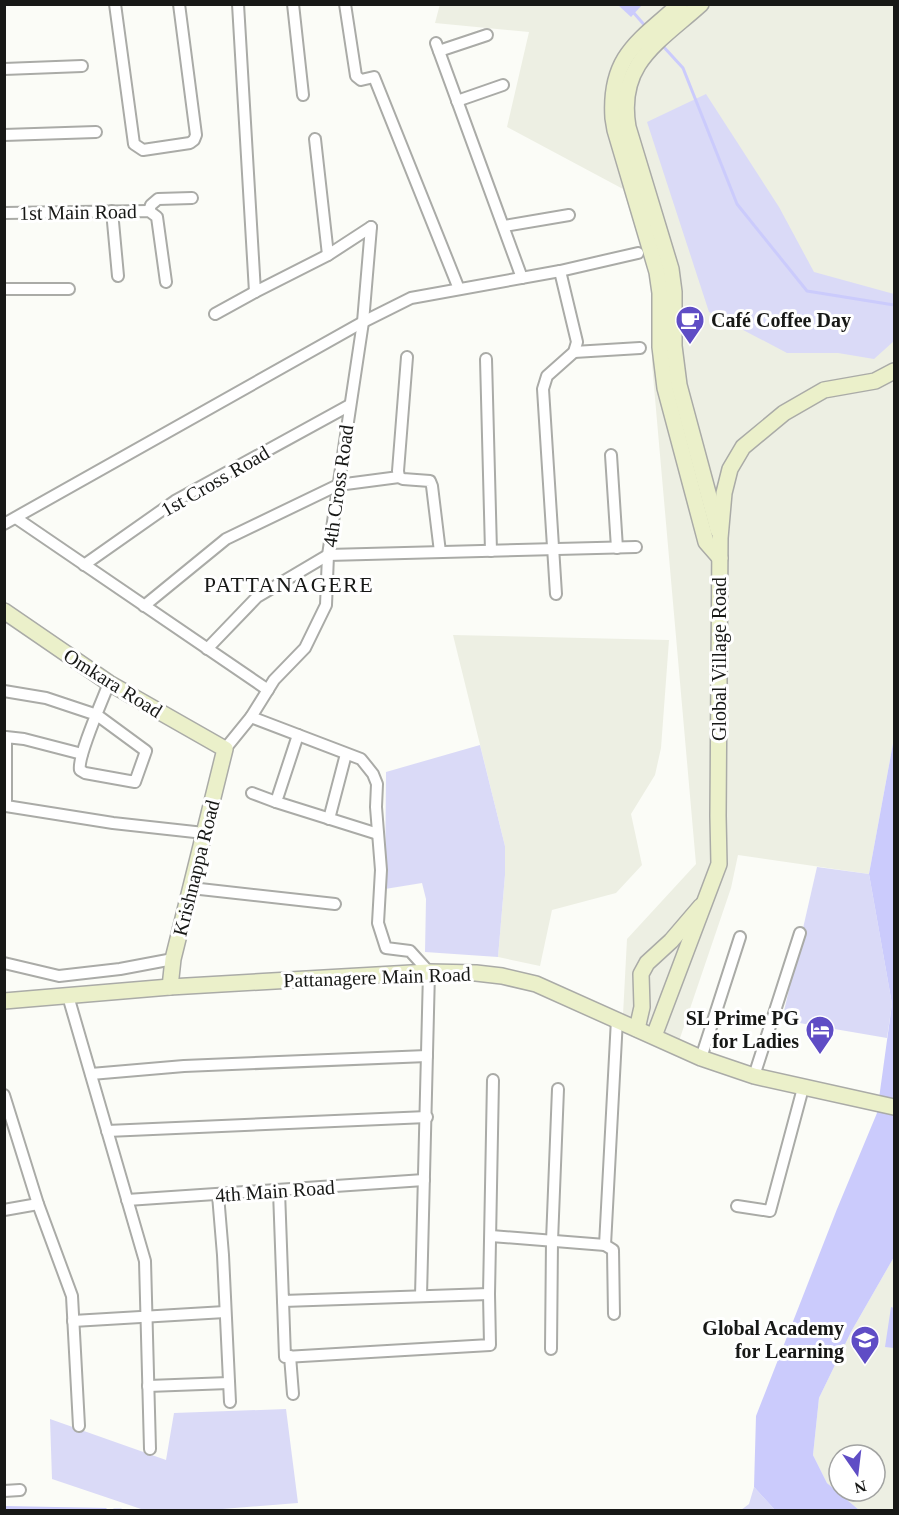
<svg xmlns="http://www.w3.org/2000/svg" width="899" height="1515" font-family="Georgia,serif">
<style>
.built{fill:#edefe3;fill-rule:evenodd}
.green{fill:#dadaf7}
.water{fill:#cbcbfc}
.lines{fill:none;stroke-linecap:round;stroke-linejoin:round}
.stream{stroke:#cbcbfc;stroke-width:3}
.street-casing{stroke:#aaaba7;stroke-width:14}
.secondary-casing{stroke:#aaaba7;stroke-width:18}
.street{stroke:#fff;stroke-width:10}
.secondary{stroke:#ebf0ca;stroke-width:15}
.labels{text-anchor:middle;stroke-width:6;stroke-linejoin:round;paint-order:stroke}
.street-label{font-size:20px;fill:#171816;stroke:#fff}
.poi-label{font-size:20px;font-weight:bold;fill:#171816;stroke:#fff;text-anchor:end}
.quarter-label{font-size:22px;letter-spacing:1.5px;fill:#171816;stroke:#fff}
</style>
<rect width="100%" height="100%" fill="#fbfcf7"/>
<g class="built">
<polygon points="440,4 894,5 894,738 869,874 738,855 731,888 679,1041 623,1015 627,939 696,864 652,364 652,283 623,189 507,127 529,32 435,23"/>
<polygon points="453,635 669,640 661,748 655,775 631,814 642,865 616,893 552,910 540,966 498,957 505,875 505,846"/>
<path d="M894,1257V1510H859L827,1483L813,1455L819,1398L851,1332ZM839,1455H875V1491H839Z"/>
</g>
<g class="green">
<polygon points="706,94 779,207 814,272 894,294 894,341 874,359 838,353 787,353 709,312 647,122"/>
<polygon points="480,745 505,846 505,875 498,957 425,952 426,899 422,883 385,889 386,772"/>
<polygon points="817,867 869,874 892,1004 887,1038 782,1020"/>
<polygon points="286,1409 298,1503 210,1510 144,1510 52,1479 50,1419 166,1460 174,1413"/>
<polygon points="754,1487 775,1510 741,1510 749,1504"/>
</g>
<g class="water">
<polygon points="618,5 642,5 631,17"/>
<polygon points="894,738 894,1257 851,1332 819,1398 813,1455 827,1483 859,1510 775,1510 754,1487 756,1416 837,1209 877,1113 892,1004 869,874"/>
<polygon points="891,1307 894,1308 894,1348 885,1347"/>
<polygon points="5,1506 107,1508 105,1510 5,1510"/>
</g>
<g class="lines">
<g class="stream">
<polyline points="633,12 647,28"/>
<polyline points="661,44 683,68 737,204 807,291 894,305"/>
<polyline points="114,1510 121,1510"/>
</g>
<g class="street-casing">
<g id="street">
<polyline points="115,4 134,144 143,150 190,143 194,140 196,135 179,4"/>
<polyline points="238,4 255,292 328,255 371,227"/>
<polyline points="293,4 303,95"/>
<polyline points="345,4 356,76 361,80 374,77 459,289"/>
<polyline points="436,43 522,278"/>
<polyline points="439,51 487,35"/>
<polyline points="4,69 82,66"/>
<polyline points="457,101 503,85"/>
<polyline points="4,135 96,132"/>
<polyline points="315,139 328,255"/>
<polyline points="112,211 118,276"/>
<polyline points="149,211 151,205 158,199 192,198"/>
<polyline points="4,213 149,211 157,217 166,282"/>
<polyline points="504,226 569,215"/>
<polyline points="4,289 69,289"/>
<polyline points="215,314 255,292"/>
<polyline points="574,352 640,348"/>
<polyline points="407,357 398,471 399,477 403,479 430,481 432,486 440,552"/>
<polyline points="486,359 491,551"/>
<polyline points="611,455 617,548"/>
<polyline points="16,518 268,690"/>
<polyline points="4,524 363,322 411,298 560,271 638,253"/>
<polyline points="84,565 175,501 350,405"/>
<polyline points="556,594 543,389 547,376 574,352 577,342 560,271"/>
<polyline points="144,606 226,539 338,485 399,477"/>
<polyline points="207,649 257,597 328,555 636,547"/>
<path d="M4,691L46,698L97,715L146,751L135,782L85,773L80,770C77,757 103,699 109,683"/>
<polyline points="251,717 361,759 373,774 377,784 376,807 381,870 378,923 386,948 410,951 429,972 421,1296"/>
<polyline points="298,735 276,802 378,834"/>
<polyline points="225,749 251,717 274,680 305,648 326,605 328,555 363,322 371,227"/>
<polyline points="82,754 24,739 6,737 6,806 113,823 204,833"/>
<polyline points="252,793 276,802"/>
<polyline points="329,819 346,754"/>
<polyline points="191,888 335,904"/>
<polyline points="4,963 59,976 120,969 173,959"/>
<polyline points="68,996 145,1261 150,1449"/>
<polyline points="701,1058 740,937"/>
<polyline points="91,1074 184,1066 427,1056"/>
<polyline points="754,1076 800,933"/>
<polyline points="4,1095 38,1204 72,1296 79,1426"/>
<polyline points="107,1131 427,1117"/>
<polyline points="279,1191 283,1301 489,1294"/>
<polyline points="218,1195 223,1255 230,1402"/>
<polyline points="127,1200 424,1180"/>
<polyline points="737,1206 770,1211 803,1088"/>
<polyline points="4,1210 38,1204"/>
<polyline points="491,1236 605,1245"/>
<polyline points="283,1301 285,1357 490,1345 489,1294 493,1080"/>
<polyline points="614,1314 613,1250 605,1245 617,1019"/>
<polyline points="73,1321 225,1312"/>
<polyline points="551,1349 552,1241 558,1089"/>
<polyline points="290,1356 293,1394"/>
<polyline points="148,1386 229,1383"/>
<polyline points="4,1491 20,1490"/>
</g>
</g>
<g class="secondary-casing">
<g id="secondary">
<path d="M680,4C639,41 609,56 613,118L615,130L657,272L660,293V347L665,388L706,542L720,558"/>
<path d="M701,4C659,42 617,63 628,127L671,269L674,292V346L679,385L718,530"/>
<polyline points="4,611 109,683 225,749 173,959 170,987"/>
<polyline points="4,1001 170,987 429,972 476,973 502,976 536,984 701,1058 754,1076 894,1107"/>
<polyline points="637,1029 642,1007 641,974 647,963 671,941 701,906"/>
<polyline points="654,1036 719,864 718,816 720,538 724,493 730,469 743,447 784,413 824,390 875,381 894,371"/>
</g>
</g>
<use href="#street" class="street"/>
<use href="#secondary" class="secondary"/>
</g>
<defs>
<g id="cafe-pin" transform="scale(1.5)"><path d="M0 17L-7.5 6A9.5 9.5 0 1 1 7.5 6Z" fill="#5f4dc5" stroke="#fff"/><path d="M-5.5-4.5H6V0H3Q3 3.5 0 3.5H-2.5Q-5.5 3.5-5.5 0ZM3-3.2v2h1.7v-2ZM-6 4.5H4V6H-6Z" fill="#fff"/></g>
<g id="hotel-pin" transform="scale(1.5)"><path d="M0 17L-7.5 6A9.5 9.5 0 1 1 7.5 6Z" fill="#5f4dc5" stroke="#fff"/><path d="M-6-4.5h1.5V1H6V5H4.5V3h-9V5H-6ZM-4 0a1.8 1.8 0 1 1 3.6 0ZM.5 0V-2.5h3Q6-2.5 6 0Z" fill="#fff"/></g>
<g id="school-pin" transform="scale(1.5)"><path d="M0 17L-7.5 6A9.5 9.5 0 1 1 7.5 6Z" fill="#5f4dc5" stroke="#fff"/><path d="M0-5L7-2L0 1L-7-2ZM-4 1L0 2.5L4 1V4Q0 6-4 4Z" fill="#fff"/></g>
</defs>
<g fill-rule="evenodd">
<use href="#cafe-pin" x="690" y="320"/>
<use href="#hotel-pin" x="820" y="1030"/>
<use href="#school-pin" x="865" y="1340"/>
</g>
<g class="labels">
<g class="street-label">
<text transform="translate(78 212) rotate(-1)" y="7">1st Main Road</text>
<text transform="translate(215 481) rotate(-30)" y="7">1st Cross Road</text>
<text transform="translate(338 486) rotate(-82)" y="7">4th Cross Road</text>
<text transform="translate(719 659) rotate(-90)" y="7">Global Village Road</text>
<text transform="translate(113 683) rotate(32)" y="7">Omkara Road</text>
<text transform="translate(196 868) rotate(-76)" y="7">Krishnappa Road</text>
<text transform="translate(377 977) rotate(-2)" y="7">Pattanagere Main Road</text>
<text transform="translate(275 1191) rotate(-4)" y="7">4th Main Road</text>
</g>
<g class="poi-label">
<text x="711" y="327" text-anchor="start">Café Coffee Day</text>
<text x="799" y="1025">SL Prime PG<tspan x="799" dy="23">for Ladies</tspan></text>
<text x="844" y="1335">Global Academy<tspan x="844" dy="23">for Learning</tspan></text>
</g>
<g class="quarter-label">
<text x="289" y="592">PATTANAGERE</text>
</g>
</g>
<rect width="899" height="1515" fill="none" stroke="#171816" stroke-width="12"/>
<g transform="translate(857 1473) rotate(166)"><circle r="28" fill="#ffffff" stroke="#a2a3a2" stroke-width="1.5"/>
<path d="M0-4.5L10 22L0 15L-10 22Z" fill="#5f4dc5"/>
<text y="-9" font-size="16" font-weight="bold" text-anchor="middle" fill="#171816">N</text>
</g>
</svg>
